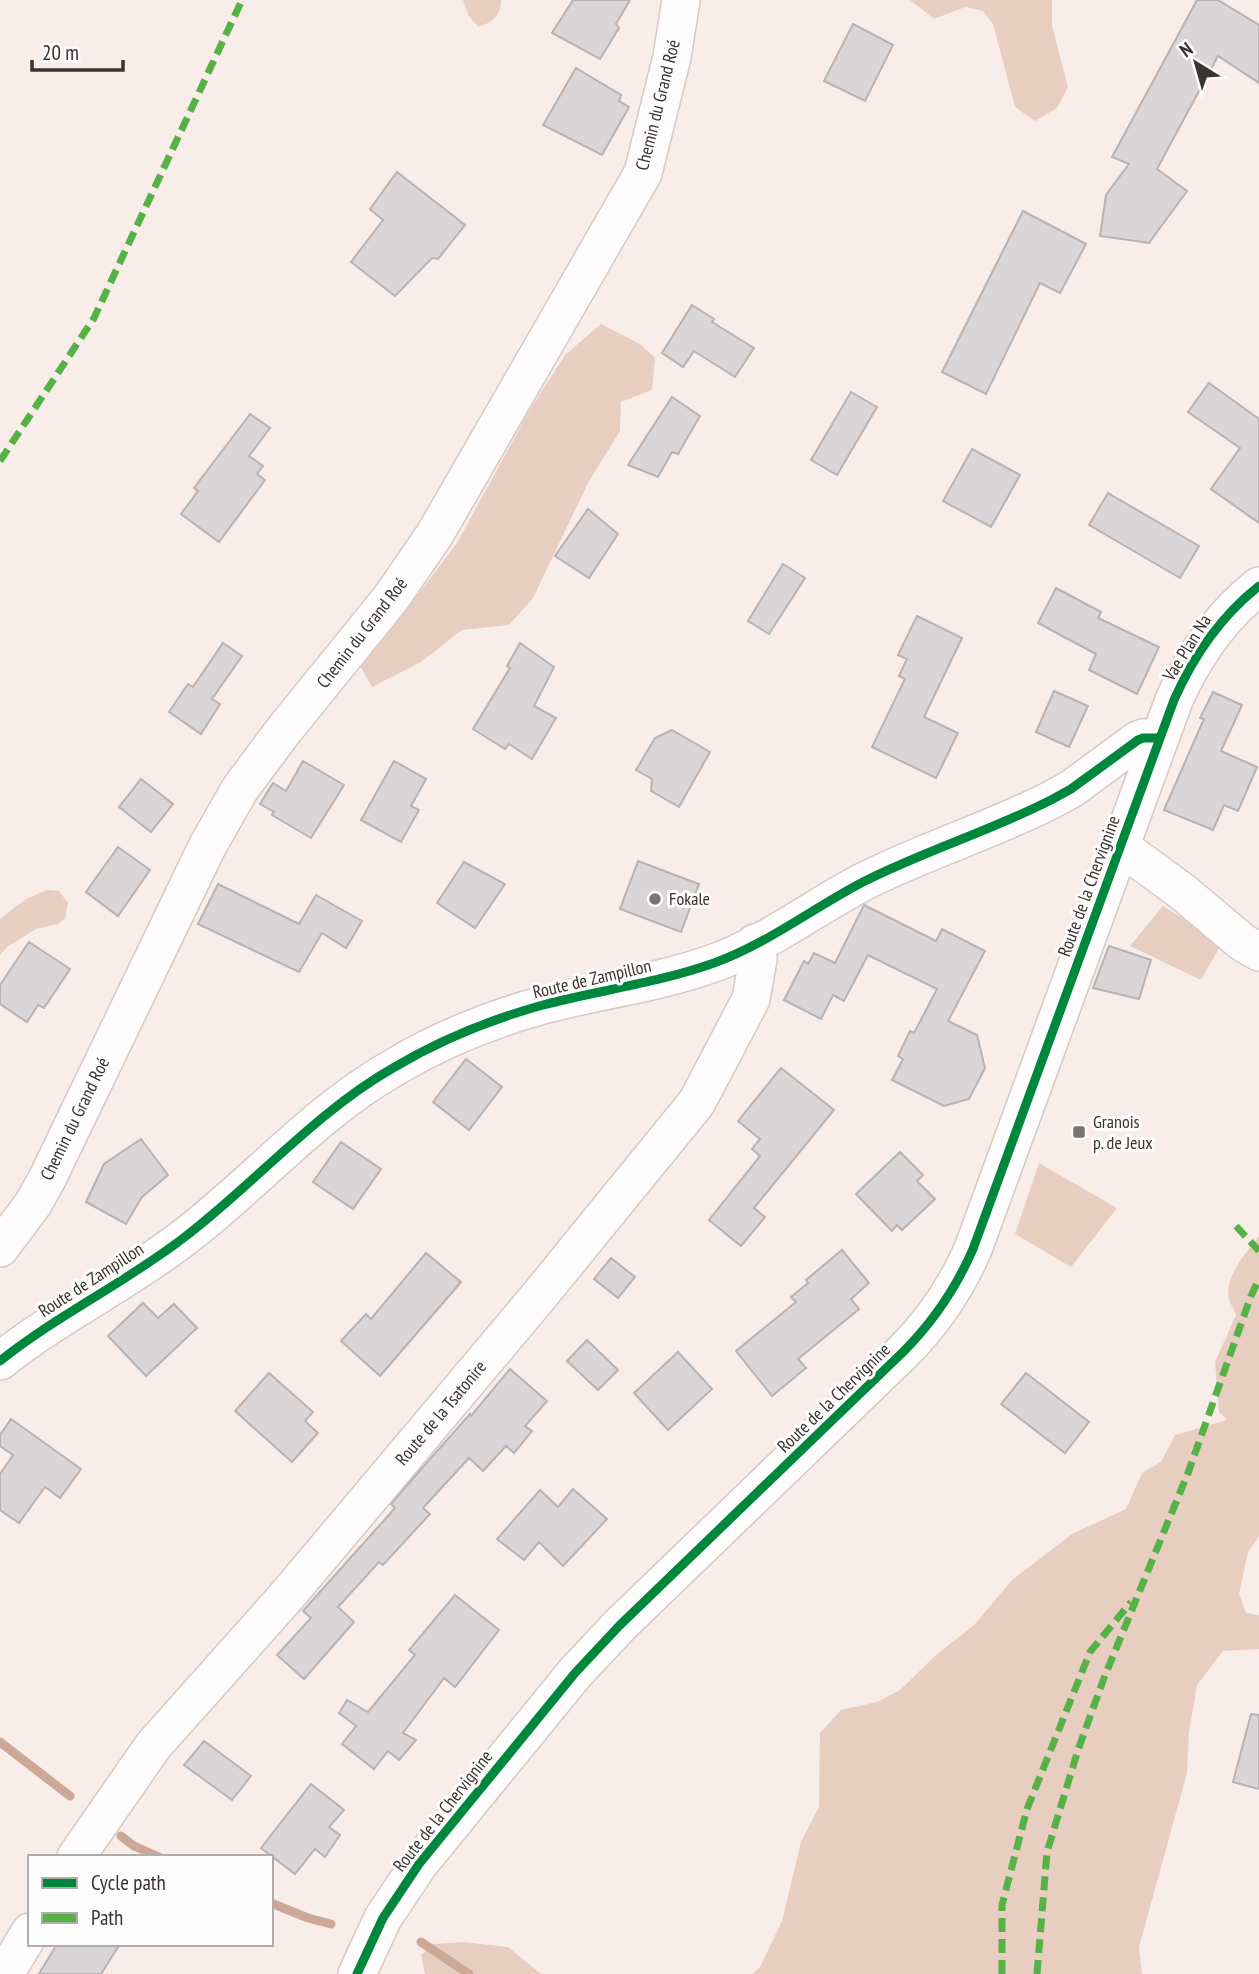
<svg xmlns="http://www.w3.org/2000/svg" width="1259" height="1974" font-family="'PT Sans Narrow',sans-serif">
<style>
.green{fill:#e8cec1}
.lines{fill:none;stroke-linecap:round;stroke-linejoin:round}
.stream{stroke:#cda896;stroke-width:9}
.building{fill:#dad6d7;stroke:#b7b2b3;stroke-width:2}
.minor-casing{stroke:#d3cac6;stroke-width:40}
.minor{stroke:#fefcfc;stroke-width:37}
.quiet{stroke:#56b246;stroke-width:7;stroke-dasharray:14 7;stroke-linecap:butt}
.cycleway-casing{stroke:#fdfdfd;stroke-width:13}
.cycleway{stroke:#00873e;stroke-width:9}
.poi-dot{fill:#7c7470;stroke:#fdfdfd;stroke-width:2.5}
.labels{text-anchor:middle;stroke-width:6;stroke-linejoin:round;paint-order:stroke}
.street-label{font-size:18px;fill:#3a332f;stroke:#fdfdfd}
.poi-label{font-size:18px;fill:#3a332f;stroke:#fdfdfd;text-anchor:start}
</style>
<rect width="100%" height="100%" fill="#f8ede8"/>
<g class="green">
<path d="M463,0H501C501,15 492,23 478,27L469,16Z"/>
<polygon points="910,0 1052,0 1052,26 1068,87 1057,108 1035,121 1015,107 993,24 983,11 965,7 934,19"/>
<polygon points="601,324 640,344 655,358 652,390 621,402 620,431 588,483 533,598 509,625 462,630 421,662 372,687 354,655 376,631 416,597 457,543 528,413 565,355"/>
<polygon points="47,890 59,891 68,903 65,918 58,924 36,929 7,947 0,955 0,919 26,899"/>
<polygon points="1163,906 1222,943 1201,980 1130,946"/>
<polygon points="1039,1163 1117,1208 1071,1267 1015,1234"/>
<path d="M1259,1236V1536L1248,1552L1239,1594L1246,1613L1259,1615V1649L1223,1651L1197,1685L1189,1732L1187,1773L1139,1947L1142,1974H753L760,1967L782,1921L801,1842L819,1807L820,1733L841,1710L877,1702L900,1690L936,1655L974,1625L1012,1580L1072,1534L1126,1509L1142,1473L1161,1462L1175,1435L1227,1420L1219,1412L1215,1362L1236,1315C1234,1308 1228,1301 1228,1294C1228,1272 1247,1252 1259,1236Z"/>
<polygon points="463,1942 508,1947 541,1974 425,1974 421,1955 434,1944"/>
</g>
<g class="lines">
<g class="stream">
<polyline points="0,1742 70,1796"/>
<polyline points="121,1836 134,1846 159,1857"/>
<polyline points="271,1903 308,1918 331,1924"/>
<polyline points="421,1942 469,1974"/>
</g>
</g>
<g class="building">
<polygon points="573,0 630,0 616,24 619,28 600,59 552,33"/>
<polygon points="1197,0 1218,0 1259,25 1259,83 1218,56 1157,169 1187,191 1149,243 1100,236 1106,195 1129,164 1112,157"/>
<polygon points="853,24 893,45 865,101 824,81"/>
<polygon points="576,68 621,95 619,101 629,107 602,155 543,125"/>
<polygon points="397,172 465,225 438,259 432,258 395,296 351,262 383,220 370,209"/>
<polygon points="1023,211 1086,244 1060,293 1040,283 986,394 942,372"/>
<polygon points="692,305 714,319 712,322 754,348 735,377 694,351 683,367 662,353"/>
<polygon points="1209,383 1259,419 1259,523 1211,489 1240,448 1188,412"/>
<polygon points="851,392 877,407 837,475 811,460"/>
<polygon points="672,397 700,416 678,454 672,452 658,477 628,465"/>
<polygon points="250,414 270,428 249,456 263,466 257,474 265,480 219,542 181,514 198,491 194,488"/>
<polygon points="972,449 1020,475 991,527 943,501"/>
<polygon points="1108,493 1199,546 1180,578 1089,525"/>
<polygon points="588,509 618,534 589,578 555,556"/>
<polygon points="783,564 805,578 769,634 748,621"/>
<polygon points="1056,588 1101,612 1098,618 1159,647 1137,694 1089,670 1096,654 1038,623"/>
<polygon points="917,616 962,638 924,717 958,733 936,778 872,747 905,679 899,676 907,659 898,655"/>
<polygon points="223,643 242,656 212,699 220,704 201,734 169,712 188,684 193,687"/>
<polygon points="520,643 554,667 534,706 556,718 532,759 509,744 505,749 473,729 510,668 507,666"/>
<polygon points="1054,691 1088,706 1069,747 1036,732"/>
<polygon points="1213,692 1242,705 1221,751 1257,767 1238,811 1224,805 1213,830 1164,810 1204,719 1200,718"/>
<polygon points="672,730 710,752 679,807 651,791 652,779 636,770 655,738"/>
<polygon points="303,761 344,785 311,838 272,815 274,812 260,804 273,783 286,791"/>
<polygon points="394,761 426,779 411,806 419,810 401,842 361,820"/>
<polygon points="141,779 173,804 151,832 119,807"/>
<polygon points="118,847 150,870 118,916 86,892"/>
<polygon points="638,861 699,884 681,932 620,909"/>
<polygon points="464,862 505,884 475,928 437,903"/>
<polygon points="218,884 299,924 316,895 362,921 346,948 322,933 299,972 198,924"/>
<polygon points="864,905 936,941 942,929 985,951 948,1021 977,1035 985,1068 969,1099 944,1106 892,1080 903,1059 898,1056 910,1031 914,1033 937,989 868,955 844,1001 833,995 821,1019 784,1000 804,961 808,964 814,953 835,963"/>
<polygon points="29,942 70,969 44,1008 38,1005 27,1022 0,1004 0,985"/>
<polygon points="1109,946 1151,960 1139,999 1093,988"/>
<polygon points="466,1059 502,1087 469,1130 433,1102"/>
<polygon points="781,1068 834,1110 754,1208 765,1217 741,1246 709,1220 760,1156 752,1149 760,1139 738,1121"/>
<polygon points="141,1139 168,1175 142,1197 126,1224 86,1202 104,1164"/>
<polygon points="341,1142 381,1169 353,1209 313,1182"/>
<polygon points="900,1152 923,1175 917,1181 935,1199 902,1230 897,1225 892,1231 856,1194"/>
<polygon points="842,1250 869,1283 851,1299 859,1309 798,1359 806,1368 772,1396 736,1351 796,1302 791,1297 808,1283 806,1280"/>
<polygon points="426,1253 461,1282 380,1376 341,1341 366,1314 371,1319"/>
<polygon points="611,1258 635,1277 618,1298 594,1279"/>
<polygon points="143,1303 158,1318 174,1304 197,1328 146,1376 108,1336"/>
<polygon points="587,1340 618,1370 598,1390 567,1361"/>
<polygon points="678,1352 712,1389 668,1430 634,1393"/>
<polygon points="510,1369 547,1401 525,1426 532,1431 514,1453 506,1446 483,1471 469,1458 423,1508 430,1514 383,1565 379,1562 338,1607 354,1622 304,1679 277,1655 311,1618 303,1611 395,1508 391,1504 423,1467 470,1414 471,1416"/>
<polygon points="269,1373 313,1412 305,1421 318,1433 292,1462 235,1411"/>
<polygon points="1026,1373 1089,1422 1065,1453 1001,1404"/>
<polygon points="11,1419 81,1469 60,1498 45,1487 19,1523 0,1510 0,1474 13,1455 0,1446 0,1435"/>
<polygon points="573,1489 607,1519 563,1566 539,1542 524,1560 497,1539 540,1490 558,1507"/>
<polygon points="455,1595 499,1630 455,1687 444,1678 403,1733 416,1740 399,1760 388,1751 374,1769 342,1744 356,1726 339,1713 347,1700 368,1712 415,1655 409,1650"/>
<polygon points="1251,1714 1259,1715 1259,1789 1233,1782"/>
<polygon points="204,1741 251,1776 232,1800 184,1765"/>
<polygon points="311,1784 344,1810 329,1827 340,1835 325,1857 315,1849 295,1874 261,1848"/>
<polygon points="57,1944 120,1944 101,1974 39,1974"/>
</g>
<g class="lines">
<g class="minor-casing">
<g id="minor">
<polyline points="1120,846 1184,893 1242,942 1259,952"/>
<polyline points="0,1248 33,1204 47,1179 207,847 240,789 284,730 391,598 435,534 643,173 672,57 681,0"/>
<path d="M0,1361C59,1314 127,1282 186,1236C256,1182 316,1112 393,1068C438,1041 492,1019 543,1005C600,990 658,983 714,963C767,944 813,908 863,882C924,851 990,831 1051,800L1071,789L1138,740L1143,738H1159"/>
<polyline points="76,1857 153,1746 285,1598 392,1471 539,1296 697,1102 751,999 758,959 755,943"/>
<polyline points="5,1974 30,1932"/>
<path d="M357,1974L383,1918L419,1864L575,1673L620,1625L903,1352C933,1322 956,1288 973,1249L1174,700C1194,655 1221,616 1259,586"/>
</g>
</g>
<use href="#minor" class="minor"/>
<g class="quiet">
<polyline points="0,461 94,318 242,0"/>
<polyline points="1236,1226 1259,1251"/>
<polyline points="1002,1974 1002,1905 1027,1809 1090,1652 1131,1602"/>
<polyline points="1037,1974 1047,1852 1078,1750 1104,1678 1188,1473 1251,1296 1259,1279"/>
</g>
<g class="cycleway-casing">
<g id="cycleway">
<path d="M0,1361C59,1314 127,1282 186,1236C256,1182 316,1112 393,1068C438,1041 492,1019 543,1005C600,990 658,983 714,963C767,944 813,908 863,882C924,851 990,831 1051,800L1071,789L1138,740L1143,738H1159"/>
<path d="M357,1974L383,1918L419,1864L575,1673L620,1625L903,1352C933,1322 956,1288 973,1249L1174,700C1194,655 1221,616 1259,586"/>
</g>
</g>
<use href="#cycleway" class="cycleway"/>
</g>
<g class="poi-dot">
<circle cx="655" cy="899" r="7"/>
<rect x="1072" y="1125" width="14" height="14" rx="3.5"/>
</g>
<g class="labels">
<g class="street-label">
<text transform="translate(658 105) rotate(-76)" y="6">Chemin du Grand Roé</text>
<text transform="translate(362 633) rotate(-52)" y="6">Chemin du Grand Roé</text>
<text transform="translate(1187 648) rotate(-58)" y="6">Vae Plan Na</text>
<text transform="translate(1089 886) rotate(-70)" y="6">Route de la Chervignine</text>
<text transform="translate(592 979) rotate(-13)" y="6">Route de Zampillon</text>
<text transform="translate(75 1119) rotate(-64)" y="6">Chemin du Grand Roé</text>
<text transform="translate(91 1280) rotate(-33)" y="6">Route de Zampillon</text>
<text transform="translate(834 1398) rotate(-44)" y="6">Route de la Chervignine</text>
<text transform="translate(441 1413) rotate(-50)" y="6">Route de la Tsatonire</text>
<text transform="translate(443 1811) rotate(-52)" y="6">Route de la Chervignine</text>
</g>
<g class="poi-label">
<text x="669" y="905">Fokale</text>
<text x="1093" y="1128">Granois<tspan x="1093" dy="21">p. de Jeux</tspan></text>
</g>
</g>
<rect x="28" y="1855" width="245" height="91" fill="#fdfdfd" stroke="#afacab" stroke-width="2"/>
<rect x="42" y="1878" width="35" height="10" fill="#00873e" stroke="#afacab" stroke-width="2"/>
<text x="91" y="1890" font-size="21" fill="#3a332f">Cycle path</text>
<rect x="42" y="1913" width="35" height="10" fill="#56b246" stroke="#afacab" stroke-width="2"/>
<text x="91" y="1925" font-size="21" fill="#3a332f">Path</text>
<g transform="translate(1196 63) rotate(323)" stroke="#fdfdfd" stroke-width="5" paint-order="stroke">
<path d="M0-5L12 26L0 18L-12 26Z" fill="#3a332f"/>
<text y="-10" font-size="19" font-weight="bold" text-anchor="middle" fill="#3a332f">N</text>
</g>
<path d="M32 60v10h91v-10" fill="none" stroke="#3a332f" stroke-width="3.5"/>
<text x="42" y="60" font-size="21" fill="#3a332f" stroke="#fdfdfd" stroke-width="5" paint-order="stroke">20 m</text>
</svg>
